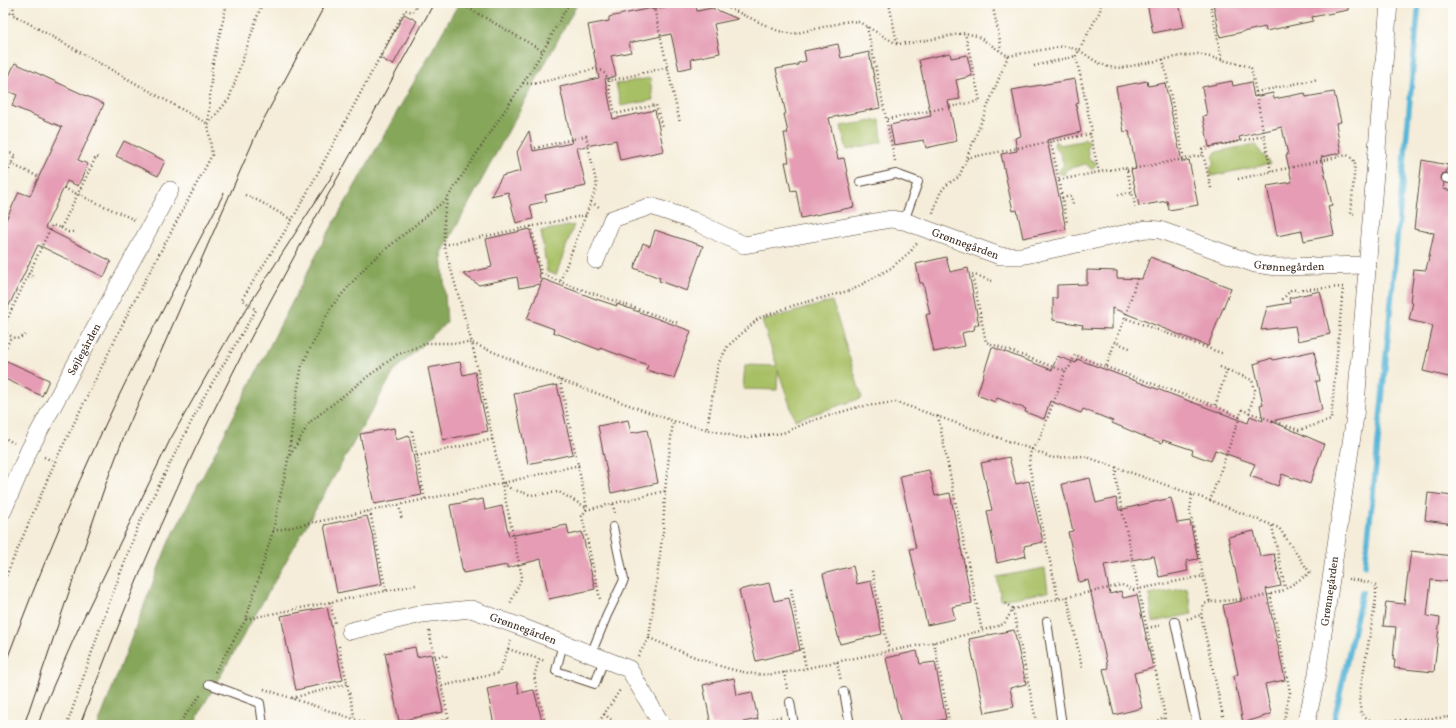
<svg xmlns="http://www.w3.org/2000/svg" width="1456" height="728" font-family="Vollkorn,serif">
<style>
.green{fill:#a8c065;stroke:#727542}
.forest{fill:#86a65a;stroke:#60683c}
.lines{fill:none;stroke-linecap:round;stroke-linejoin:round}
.stream{stroke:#59b5d7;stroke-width:5.5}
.building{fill:#e59cb4}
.lane-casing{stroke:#57473a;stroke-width:10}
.street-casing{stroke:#57473a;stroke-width:18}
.path{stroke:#57473a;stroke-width:2.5;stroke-dasharray:1 3;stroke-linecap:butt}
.lane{stroke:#fff;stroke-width:8}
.street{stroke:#fff;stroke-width:17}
.tram{stroke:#3b2a1e;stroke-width:1}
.labels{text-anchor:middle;stroke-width:3.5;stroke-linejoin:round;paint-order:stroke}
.street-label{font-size:11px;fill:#3b2a1e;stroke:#fdfcf7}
</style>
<rect width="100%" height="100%" fill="#fdfcf7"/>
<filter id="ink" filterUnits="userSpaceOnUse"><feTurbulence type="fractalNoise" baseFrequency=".025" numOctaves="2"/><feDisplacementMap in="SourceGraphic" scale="8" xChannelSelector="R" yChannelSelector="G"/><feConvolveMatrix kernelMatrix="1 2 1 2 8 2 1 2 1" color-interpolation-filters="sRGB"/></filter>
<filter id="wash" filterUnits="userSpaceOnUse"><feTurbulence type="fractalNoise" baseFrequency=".012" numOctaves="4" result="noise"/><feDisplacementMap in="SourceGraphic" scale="16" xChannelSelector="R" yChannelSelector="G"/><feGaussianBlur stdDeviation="0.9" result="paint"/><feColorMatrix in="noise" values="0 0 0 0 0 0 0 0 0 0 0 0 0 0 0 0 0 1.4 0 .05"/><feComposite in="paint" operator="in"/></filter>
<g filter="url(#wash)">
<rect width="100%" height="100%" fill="#f5edd9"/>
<g class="green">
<polygon points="650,78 653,100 621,106 616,84"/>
<polygon points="880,120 882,142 847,150 841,126"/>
<polygon points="1084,138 1090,142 1087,147 1089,159 1097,163 1092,170 1086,164 1066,169 1064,175 1057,173 1064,165 1060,153 1054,146 1055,141 1060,145 1081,141"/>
<path d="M1255,144C1259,147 1258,149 1261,153C1265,157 1267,159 1270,164L1211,176L1210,169L1214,163L1213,157L1216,152Z"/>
<polygon points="574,225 556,275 547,272 541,231"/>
<polygon points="832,301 862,398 795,420 778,370 777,390 743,389 745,365 777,366 762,321"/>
<polygon points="1045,568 1048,592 1001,600 997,577"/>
<polygon points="1187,588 1192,614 1153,622 1149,595"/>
</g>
<polygon class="forest" points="459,3 578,3 442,253 447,322 395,370 201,710 194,725 98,725 167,546 323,242"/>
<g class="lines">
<g class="stream">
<polyline points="1365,565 1374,485 1419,3"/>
<polyline points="1333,725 1362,592"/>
</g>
</g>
<g id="blocks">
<g class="building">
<polygon points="685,3 695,3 697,11 712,8 738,19 714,24 720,53 691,59 692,67 679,70 671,34 629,43 631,52 611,56 616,76 605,79 613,119 655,110 664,151 620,160 616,140 577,148 586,186 545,195 547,201 530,205 533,219 516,223 508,192 491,196 502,176 521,171 517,152 529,131 533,151 572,143 560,87 599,78 588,25 609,21 609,17 652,8 652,10"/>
<polygon points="1147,3 1179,3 1184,27 1153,33"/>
<polygon points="1213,3 1348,3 1348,10 1312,17 1313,21 1266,31 1265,27 1220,37"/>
<polygon points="404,14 417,21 393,65 380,58"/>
<polygon points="838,44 841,58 869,52 880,108 829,118 838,159 844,158 854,207 801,218 796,190 791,191 785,162 789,162 784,133 788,133 784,114 786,114 776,69 798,65 798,63 806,61 804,51"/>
<polygon points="950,53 951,58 967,55 972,76 956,80 960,99 948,101 957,141 926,148 924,140 894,145 890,125 931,116 919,60"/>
<polygon points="15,63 104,104 78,160 88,164 78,186 67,181 45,228 111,261 104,277 38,245 3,318 3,226 19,192 30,196 62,127 12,106 17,95 3,89"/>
<polygon points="1075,79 1079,103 1076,104 1081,132 1047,140 1066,229 1023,238 1017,210 1013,211 1001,154 1017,151 1015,138 1021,136 1012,90"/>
<polygon points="1147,81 1148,86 1165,83 1182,162 1189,160 1198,205 1169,210 1167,201 1139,206 1131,170 1136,169 1129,131 1124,132 1116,87"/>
<polygon points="1232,81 1233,86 1251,82 1254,97 1273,93 1274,99 1305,93 1306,97 1334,92 1341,122 1336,123 1341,153 1321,157 1332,205 1328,206 1334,235 1304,241 1302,231 1277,236 1267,186 1292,182 1286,155 1288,155 1282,127 1239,137 1240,141 1209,147 1203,116 1207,115 1202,87"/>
<polygon points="124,141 165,161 158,176 116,156"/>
<polygon points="1422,160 1448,165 1446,173 1442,174 1441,179 1444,183 1443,189 1453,191 1453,378 1423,371 1433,326 1409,320 1413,302 1410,302 1414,269 1426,270 1434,233 1414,229"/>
<polygon points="530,229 541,283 543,279 596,299 617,306 617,304 691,331 674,378 646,370 648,365 600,348 600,350 553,332 554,329 527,319 541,284 519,288 517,277 479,285 463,274 492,267 486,239"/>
<polygon points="655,230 703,246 687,291 659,281 660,278 634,268 643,243 650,246"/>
<polygon points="946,257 950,272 968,268 979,325 975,325 974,330 962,333 965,346 934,352 926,314 930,314 923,283 920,283 916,264"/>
<polygon points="1150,257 1231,288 1208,346 1112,308 1112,329 1082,328 1083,325 1053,320 1053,298 1057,298 1057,285 1087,284 1087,270 1117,271 1117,278 1142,279"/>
<polygon points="1320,291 1330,334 1298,341 1295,326 1261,330 1267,307 1290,303 1289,298"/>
<polygon points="992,347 1052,370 1057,356 1076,363 1077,359 1248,423 1250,416 1263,421 1260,405 1263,404 1254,364 1272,358 1273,360 1314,351 1320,381 1316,381 1322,410 1271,421 1324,444 1310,484 1282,474 1278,486 1250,476 1255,464 1215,450 1211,461 1192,454 1193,450 1163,440 1162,443 1148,438 1112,423 1113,421 1083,409 1081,413 1050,401 1044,419 1025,412 1026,409 997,398 995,402 977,395"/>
<polygon points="7,361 49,380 42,396 3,378 3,369"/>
<polygon points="460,362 463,375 475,372 488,431 443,440 428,368"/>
<polygon points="557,385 573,454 528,464 514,394"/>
<polygon points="628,420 631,433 647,430 658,483 611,493 598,426"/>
<polygon points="394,428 396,440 409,436 422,495 374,504 360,434"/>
<polygon points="1009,457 1016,484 1029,481 1043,542 1024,546 1026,556 997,563 987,511 992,510 981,463"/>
<polygon points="929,470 935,496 950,493 972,603 952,607 955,619 927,625 910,549 916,548 900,476"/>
<polygon points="1090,478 1096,503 1116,498 1119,510 1171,498 1177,523 1190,521 1198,559 1186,561 1188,571 1159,577 1154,556 1104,565 1110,594 1121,591 1123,598 1137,595 1153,668 1134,673 1142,708 1114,715 1103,669 1108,668 1088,580 1079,582 1068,532 1073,531 1062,484"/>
<polygon points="1428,493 1453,496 1453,524 1425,520"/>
<polygon points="483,499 485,510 502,506 509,536 567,525 569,535 582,532 595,589 549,599 541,559 507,568 507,565 463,573 450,505"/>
<polygon points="367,516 374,541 382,584 337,593 324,525"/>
<polygon points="1254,531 1260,556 1274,554 1281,586 1266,589 1285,680 1265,684 1271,714 1243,723 1234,676 1238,674 1223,605 1242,601 1228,537"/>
<polygon points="1411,551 1453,556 1453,582 1431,580 1427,616 1440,618 1434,672 1394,668 1395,660 1393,660 1396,627 1383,626 1386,602 1404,604"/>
<polygon points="853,566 857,584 871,581 882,634 840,644 823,574"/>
<polygon points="769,583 774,601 789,598 800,650 756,661 739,590"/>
<polygon points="327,607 343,680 296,690 281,616"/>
<polygon points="1014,630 1026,684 1010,688 1014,707 985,713 969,639"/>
<polygon points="415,647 417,657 431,654 443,712 399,721 385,653"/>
<polygon points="917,651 920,664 935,662 946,719 919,725 901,725 886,658"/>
<polygon points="734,678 737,695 752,692 758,719 743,722 744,725 711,725 703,685"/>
<polygon points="517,682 519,693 534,690 543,725 494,725 487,689"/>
</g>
</g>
</g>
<g filter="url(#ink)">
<use href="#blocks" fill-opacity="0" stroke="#57473a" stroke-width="1"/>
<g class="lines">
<g class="lane-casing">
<g id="lane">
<polyline points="1446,178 1453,180"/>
<polyline points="860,182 896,174 918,182 904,221"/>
<polyline points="1047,621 1062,725"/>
<polyline points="1175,622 1197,725"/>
<polyline points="563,643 556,671 595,684 604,659"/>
<polyline points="591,654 607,615 624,580 613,527"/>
<polyline points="209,684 260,703 263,725"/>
<polyline points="844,692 850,725"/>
<polyline points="790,702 794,725"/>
</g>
</g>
<g class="street-casing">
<g id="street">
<path id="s1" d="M596,260L612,219L651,206L692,220L744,245L891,219L904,221L1000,256H1021L1146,229L1160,230L1255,264L1277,267L1368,265"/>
<path id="s2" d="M3,511L29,450L170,190"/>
<path id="s3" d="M350,631L422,614L471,609L524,628L629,669L662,725"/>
<path id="s4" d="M1306,725L1317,674L1355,416L1389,3"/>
</g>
</g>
<g class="path">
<polyline points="569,3 543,51 523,83 448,197 444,217 444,245 472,343 560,380 673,421 742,438 783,433 811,421 858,407 896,402 1031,449 1052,458 1084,456 1214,502 1279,528 1310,573"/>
<polyline points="653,3 680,123"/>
<polyline points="718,3 778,31 793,34 849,21 859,22 897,44 911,43 965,33 977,36 1008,56 1064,46 1079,50 1095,61 1108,67 1121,68 1181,56 1198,54 1251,67 1271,172"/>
<polyline points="889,3 897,43"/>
<polyline points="992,3 1001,45 999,50"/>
<polyline points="1210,3 1222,59"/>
<polyline points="13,4 14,15"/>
<polyline points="461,4 543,51"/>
<polyline points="3,5 30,3"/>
<polyline points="730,8 740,3"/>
<polyline points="3,9 208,124"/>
<polyline points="867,27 895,161"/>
<polyline points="1163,59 1184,159"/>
<polyline points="1034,66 1076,56"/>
<polyline points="609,81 609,86 615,114 656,105 662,127"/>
<polyline points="523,83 534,84 594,69 603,71 609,81 668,67"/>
<polyline points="1256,92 1318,79"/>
<polyline points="887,119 980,101 965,33"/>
<polyline points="208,124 229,99 262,3"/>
<polyline points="1090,134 1092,131 1076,56 1100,11 1101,3"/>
<polyline points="1051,142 1067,222"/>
<polyline points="535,148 586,136 597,186 560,282"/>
<polyline points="3,150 15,155 3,184"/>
<polyline points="967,158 1090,134 1099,172"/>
<polyline points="11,164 39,177"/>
<polyline points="1127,170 1204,155"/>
<polyline points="1238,179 1347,155 1353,159 1355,163 1351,213 1354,214"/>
<polyline points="1059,180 1125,167 1127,170 1136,210"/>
<polyline points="64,188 135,220"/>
<polyline points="1211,188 1202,149 1264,136"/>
<polyline points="245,195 259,201 292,220"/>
<polyline points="1118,195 1131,193"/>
<polyline points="1062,198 1071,196 1073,204"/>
<polyline points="591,202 599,207"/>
<path d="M933,213C940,193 939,188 959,177L1008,56"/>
<polyline points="531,226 541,273 560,282 678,323"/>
<polyline points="61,228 68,232 73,232"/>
<polyline points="444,245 586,215"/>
<polyline points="28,274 35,278"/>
<polyline points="992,281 972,274 986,342 1059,369 1066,370 1069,368 1075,355 1106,367 1115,342 1132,349"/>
<polyline points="1125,318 1137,278"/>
<polyline points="3,328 52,225 61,228 96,157 101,159"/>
<polyline points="3,332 17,339 25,335"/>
<polyline points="1115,342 1125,318 1224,354"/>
<polyline points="3,354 11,337"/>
<polyline points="1106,367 1215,406"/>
<polyline points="1220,367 1252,380 1255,390 1249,413"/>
<polyline points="1227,370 1215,406 1240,417"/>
<polyline points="560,380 587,508 582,516 600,599"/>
<polyline points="938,416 982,631"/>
<polyline points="707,428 718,364 728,346 759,318 795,305 852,290 891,268 911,251 917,243"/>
<polyline points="412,431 425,499"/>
<polyline points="3,437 14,443"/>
<polyline points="290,455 310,422 367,377 397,355 427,343 472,343 522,577 510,604"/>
<polyline points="417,456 494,439"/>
<polyline points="44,457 55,462"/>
<polyline points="1116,467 1116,481 1165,716 1164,725"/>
<polyline points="503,483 511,489 531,495 559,492 587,508"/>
<polyline points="1192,495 1190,511 1203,576"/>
<polyline points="1210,501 1242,410 1299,430 1331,420 1343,287 1291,290 1282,300"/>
<polyline points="613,504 615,515"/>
<polyline points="399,505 402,520"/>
<polyline points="586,510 665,491"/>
<polyline points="370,511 386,591"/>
<polyline points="1272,526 1285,588"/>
<polyline points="273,531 503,483 579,465"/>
<polyline points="872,571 889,652"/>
<polyline points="1348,579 1367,582 1376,586 1376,599 1359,698 1361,714 1373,722 1453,717"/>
<polyline points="3,583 55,462 131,307 212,155 208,124 212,67 227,3"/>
<polyline points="791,589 806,668"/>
<polyline points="1270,594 1290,692 1283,725"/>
<polyline points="1067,596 1082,668"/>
<path d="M1058,598L1029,465C1030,453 1030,450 1038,442L1066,370"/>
<polyline points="330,602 335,623"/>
<polyline points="1210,602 1204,604 1201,615 1225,725"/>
<polyline points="1005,603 1013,609 1037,725"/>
<polyline points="246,619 416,585"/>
<polyline points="1187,619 1201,615"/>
<polyline points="1147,628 1162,625"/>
<polyline points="429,631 450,725"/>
<path d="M649,638C683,652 718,669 755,674C778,677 813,666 836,662C892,650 949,641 1004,624L1013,609L1122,585L1134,590L1203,576L1210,602L1256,598L1282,591L1310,573"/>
<polyline points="934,642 950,725"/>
<polyline points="339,646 355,719"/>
<polyline points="508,649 545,661"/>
<polyline points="638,656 649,638 663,531 665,491 673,421"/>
<polyline points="435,657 446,655 447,659"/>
<polyline points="539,659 534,677 546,725"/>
<polyline points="837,662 841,681"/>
<polyline points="215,672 246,619 273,531 289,455 294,409 302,365 331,307 369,263 448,198"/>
<polyline points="784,672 787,689"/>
<polyline points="442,686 499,673 511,641"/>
<polyline points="264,689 372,725"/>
<polyline points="292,698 347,684"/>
<polyline points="604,714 618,725"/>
<polyline points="49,725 53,725"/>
<polyline points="67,725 105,614 139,524 205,395 256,310 242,299 292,220 307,193 405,10 413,12 418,3"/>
<polyline points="178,725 202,693"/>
<polyline points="422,725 449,719"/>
<polyline points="597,725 620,690"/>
<polyline points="765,725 765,720 781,717"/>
<polyline points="1151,725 1162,718"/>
</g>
<use href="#lane" class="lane"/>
<use href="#street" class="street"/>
<g class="tram">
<path d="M3,670C41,567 84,466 133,367C163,309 194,251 224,193"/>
<polyline points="24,725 105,486 124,436 259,128 326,3"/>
<polyline points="38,725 44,707 79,627 170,440 229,336 334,173"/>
<path d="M80,725C120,618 164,511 215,408C283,271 361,138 434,3"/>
</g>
</g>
</g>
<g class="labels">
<g class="street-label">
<text dy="4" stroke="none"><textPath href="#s1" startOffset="414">Grønnegården</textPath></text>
<text dy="4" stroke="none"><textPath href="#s1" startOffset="749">Grønnegården</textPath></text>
<text dy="4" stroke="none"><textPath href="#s2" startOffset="181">Søjlegården</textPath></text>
<text dy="4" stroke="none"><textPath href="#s4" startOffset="136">Grønnegården</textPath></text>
<text dy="4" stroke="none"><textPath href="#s3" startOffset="179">Grønnegården</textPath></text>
</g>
</g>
<rect width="1456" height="728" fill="none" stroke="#fdfcf7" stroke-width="16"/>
</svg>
